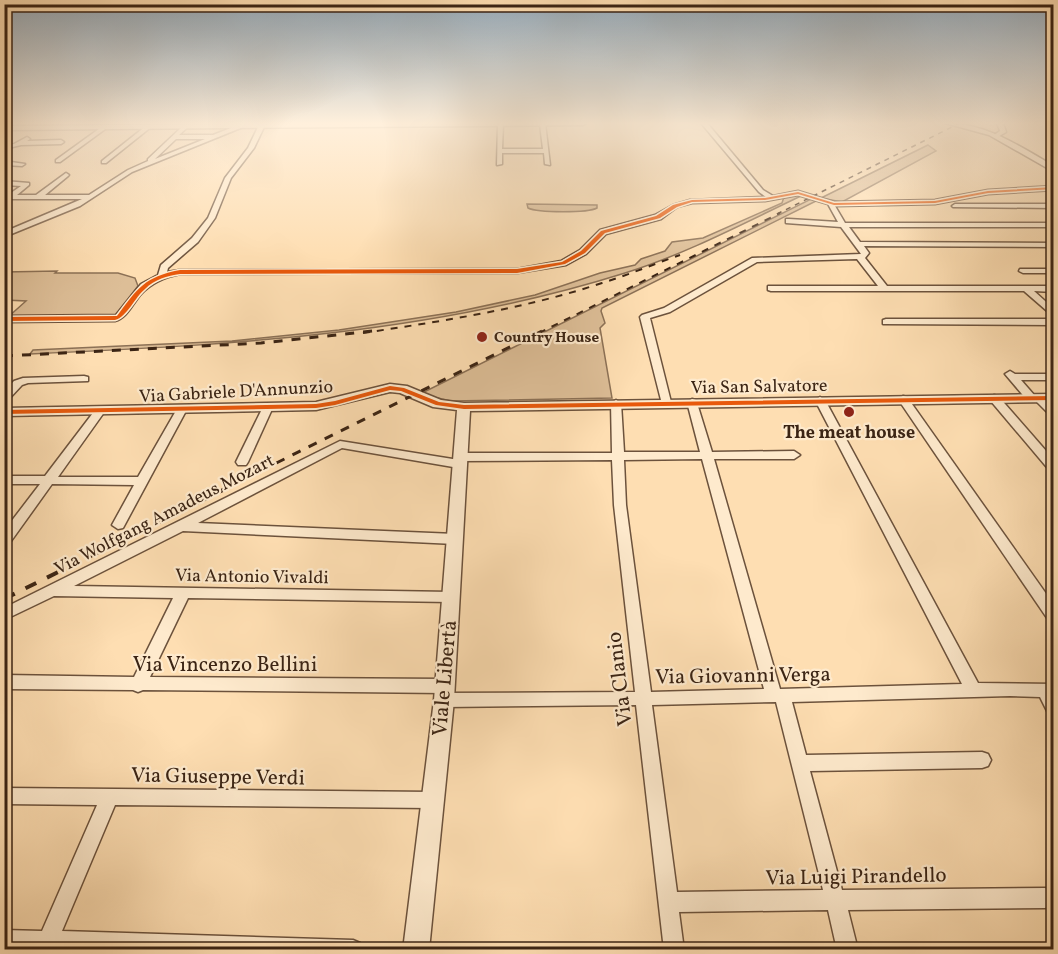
<svg xmlns="http://www.w3.org/2000/svg" width="1058" height="954" font-family="Vollkorn,serif">
<style>
.green{fill:#ddbe97;stroke:#8c7156;stroke-width:1.5}
.lines{fill:none;stroke-linecap:round;stroke-linejoin:round}
.minor-casing{stroke:#6c523c;stroke-width:3}
.tertiary-casing{stroke:#6c523c;stroke-width:3}
.minor{fill:#feeacd;fill-rule:evenodd}
.tertiary{fill:#feeacd;fill-rule:evenodd}
.rail-far3{stroke:#3b2414;stroke-width:1.5;stroke-dasharray:5 5;stroke-linecap:butt}
.rail-far2{stroke:#3b2414;stroke-width:2;stroke-dasharray:7 7;stroke-linecap:butt}
.rail-far1{stroke:#3b2414;stroke-width:3;stroke-dasharray:9 9;stroke-linecap:butt}
.rail{stroke:#3b2414;stroke-width:4;stroke-dasharray:12 12;stroke-linecap:butt}
.cycleway-casing{stroke:#feeacd;stroke-width:3}
.cycleway{fill:#e8590c;fill-rule:evenodd}
.poi-dot{fill:#8f2418;stroke:#feeacd;stroke-width:2}
.labels{text-anchor:middle;stroke-width:4.5;stroke-linejoin:round;paint-order:stroke}
.far-poi-label{font-size:15px;font-weight:bold;fill:#3b2414;stroke:#feeacd;text-anchor:start}
.street-label{font-size:18px;fill:#3b2414;stroke:#feeacd}
.poi-label{font-size:18px;font-weight:bold;fill:#3b2414;stroke:#feeacd}
.near-street-label{font-size:21px;fill:#3b2414;stroke:#feeacd}
</style>
<rect width="100%" height="100%" fill="#fedeb2"/>
<filter id="stains"><feTurbulence type="fractalNoise" baseFrequency=".00333" numOctaves="4"/><feColorMatrix values="0 0 0 0 .2 0 0 0 0 .09 0 0 0 0 .02 0 0 0 .5 -.17"/></filter>
<radialGradient id="worn" r=".72"><stop offset=".6" stop-color="#630" stop-opacity="0"/><stop offset="1" stop-color="#630" stop-opacity=".3"/></radialGradient>
<g class="green">
<polygon points="928,145 936,151 842,202 821,198"/>
<path d="M796,195H803C744,223 686,254 625,273C432,334 230,345 30,354L33,350L232,341L339,330L456,312L535,295L600,273L635,265L641,259L665,251L672,242L703,238L782,203L784,197Z"/>
<polygon points="813,198 818,200 602,308 601,311 605,323 600,328 612,398 451,401 420,394"/>
<path d="M527,204L597,205V208C588,213 538,213 528,208Z"/>
<polygon points="57,271 55,273 118,273 135,278 138,286 115,316 7,318 26,301 5,300 4,272"/>
</g>
<g class="lines">
<g class="minor-casing">
<g id="minor">
<path d="M262,123L265,125L254,148L231,178L215,218L198,242L168,268L167,272L180,270L517,269L561,261L580,250L600,230L655,215L673,205L690,200L766,197L759,192L701,123H707L763,190L773,196L798,191L834,202L935,200L988,190L1054,186V190L988,194L935,204L835,206L845,223H1054V227H849L860,242L1054,243V247L864,246L869,253L865,258L887,286H1054V292L1034,291L1054,309V317L1024,291H771L768,290V286H878L857,259L757,262L670,312L650,318L671,402L666,405L662,404L640,317L642,315L664,308L752,258L861,254L841,227L786,223V219H789L838,222L828,204L798,195L765,201L692,203L677,207L661,219L606,234L586,254L566,265L517,273L180,274C165,277 152,282 141,294C133,303 127,318 115,321L4,322V316L116,315L141,284L158,275L161,265L192,238L208,218L225,178L248,148L259,125Z"/>
<polygon points="498,123 503,124 502,149 543,149 540,124 545,123 550,165 545,164 544,153 502,153 502,164 497,165"/>
<polygon points="997,123 1003,123 1006,132 996,138 993,136 1000,131"/>
<path d="M241,124L243,127L132,172L80,206L4,237V232L82,199H4V195H8L21,186L4,185V181L29,183V185L17,195H36L66,173L69,175L68,176L45,195H89L128,170L148,161V159L184,125L189,126L179,135H213ZM176,139H205L155,159Z"/>
<polygon points="103,126 108,127 60,162 56,162 56,160"/>
<polygon points="146,126 151,127 106,163 102,163 102,161"/>
<polygon points="27,137 30,139 27,141 61,140 64,142 61,144 21,145 4,149 4,145 14,144"/>
<polygon points="4,161 25,164 22,166 4,165"/>
<polygon points="955,204 1054,204 1054,208 953,207 952,206"/>
<polygon points="1020,269 1054,269 1054,273 1023,273 1019,271"/>
<polygon points="886,319 1054,319 1054,325 883,324 883,320"/>
<polygon points="1010,371 1015,374 1054,374 1054,380 1021,380 1035,396 1043,396 1054,406 1054,416 1050,415 1035,400 1027,400 1005,374"/>
<polygon points="84,376 88,377 88,381 28,383 22,385 8,400 4,401 4,391 14,381 23,378"/>
<polygon points="994,395 998,396 1054,460 1054,472 1050,471 990,400 989,398"/>
<polygon points="903,396 907,397 1054,605 1054,622 1049,621 898,399"/>
<path d="M820,397L825,400L978,683L1054,684V715L1048,713L1040,697L1010,696L792,702L806,755L982,752L988,754L991,760L988,766L982,768L810,771L842,890L1045,888L1052,891V905L1045,908L848,910L858,950H837L828,910L679,912L684,950H664L636,705L444,707L438,705L436,700L438,695L444,693L635,692L614,505L612,460L460,461L454,457L460,453H612L611,403L616,400L621,403L624,452H700L687,402L692,399L696,400L712,452L794,451L800,455L794,459H714L780,689L962,684L815,400ZM702,459L764,689L651,692L626,505L624,460ZM776,702L823,890L677,892L652,705Z"/>
<polygon points="268,404 273,407 248,462 246,465 238,465 236,462 263,407"/>
<polygon points="182,406 187,409 123,528 118,529 112,525 134,485 52,484 9,544 4,545 4,531 40,484 4,484 4,476 45,476 96,409 100,408 105,411 58,477 138,477 177,409"/>
<polygon points="340,441 459,460 465,464 459,468 342,448 198,523 455,534 460,536 462,539 460,542 455,544 183,531 74,586 451,592 456,593 458,597 456,601 451,602 188,598 150,677 445,679 451,681 453,686 451,691 445,693 143,690 138,692 133,690 4,689 4,675 134,677 173,598 54,596 4,620 4,608"/>
<polygon points="4,788 432,792 438,794 441,800 438,806 432,808 115,805 62,931 353,940 360,943 363,950 4,950 4,930 42,931 97,805 4,804"/>
</g>
</g>
<g class="tertiary-casing">
<g id="tertiary">
<polygon points="337,123 586,123 583,125 4,130 4,126"/>
<path d="M945,123C986,123 1019,146 1054,166V172L989,135Z"/>
<polygon points="390,384 407,386 441,400 464,403 1054,394 1054,402 470,411 454,700 429,950 403,950 434,700 457,410 433,407 400,393 390,392 316,410 4,416 4,408 316,402"/>
</g>
</g>
<use href="#minor" class="minor"/>
<use href="#tertiary" class="tertiary"/>
<polyline class="rail-far3" points="777,214 960,123"/>
<g class="rail-far2">
<path d="M363,333C443,321 524,309 602,283C628,275 654,264 680,255"/>
<polyline points="539,333 780,213"/>
</g>
<g class="rail-far1">
<polyline points="4,356 261,343 373,331"/>
<polyline points="228,487 542,331"/>
</g>
<polyline class="rail" points="4,599 231,486"/>
<g class="cycleway-casing">
<g id="cycleway">
<path d="M1054,187V189L988,193L935,203L834,205L798,194L765,200L692,202L677,207L660,218L605,233L585,253L565,264L517,273L180,274C167,276 155,279 145,289C135,297 127,317 115,320L4,321V317L117,316C138,288 144,277 180,270L517,269L562,262L581,251L601,231L656,216L673,205L692,200L765,198L798,192L834,203L935,201L988,191Z"/>
<polygon points="390,386 404,388 439,402 464,405 1054,396 1054,400 464,409 436,405 401,391 390,390 335,405 316,408 4,414 4,410 316,404 335,401"/>
</g>
</g>
<use href="#cycleway" class="cycleway"/>
</g>
<linearGradient id="sky" x2="0" y2="1"><stop stop-color="#96acbd"/><stop offset="0.48" stop-color="#fff0dc"/><stop offset="1" stop-color="#fff0dc" stop-opacity="0"/></linearGradient>
<rect width="1058" height="257" fill="url(#sky)"/>
<g class="poi-dot">
<circle cx="482" cy="337" r="6"/>
<circle cx="849" cy="412" r="6"/>
</g>
<g class="labels">
<g class="far-poi-label">
<text x="494" y="342">Country House</text>
</g>
<g class="street-label">
<text transform="translate(759 386) rotate(-1)" y="6">Via San Salvatore</text>
<text transform="translate(236 391) rotate(-3)" y="6">Via Gabriele D'Annunzio</text>
<text transform="translate(164 514) rotate(-27)" y="6">Via Wolfgang Amadeus Mozart</text>
<text transform="translate(252 576) rotate(1)" y="6">Via Antonio Vivaldi</text>
</g>
<g class="poi-label">
<text x="849" y="438">The meat house</text>
</g>
<g class="near-street-label">
<text x="225" y="671">Via Vincenzo Bellini</text>
<text transform="translate(743 675) rotate(-1)" y="7">Via Giovanni Verga</text>
<text transform="translate(444 678) rotate(-85)" y="7">Viale Libertà</text>
<text transform="translate(619 679) rotate(-97)" y="7">Via Clanio</text>
<text transform="translate(218 776) rotate(1)" y="7">Via Giuseppe Verdi</text>
<text transform="translate(856 876) rotate(-1)" y="7">Via Luigi Pirandello</text>
</g>
</g>
<rect width="1058" height="954" fill="none" stroke="#fedeb2" stroke-width="24"/>
<rect x="6" y="6" width="1046" height="942" fill="none" stroke="#3b2414" stroke-width="3"/>
<rect x="12" y="12" width="1034" height="930" fill="none" stroke="#3b2414" stroke-width="1.5"/>
<rect width="100%" height="100%" filter="url(#stains)"/>
<rect width="100%" height="100%" fill="url(#worn)"/>
</svg>
